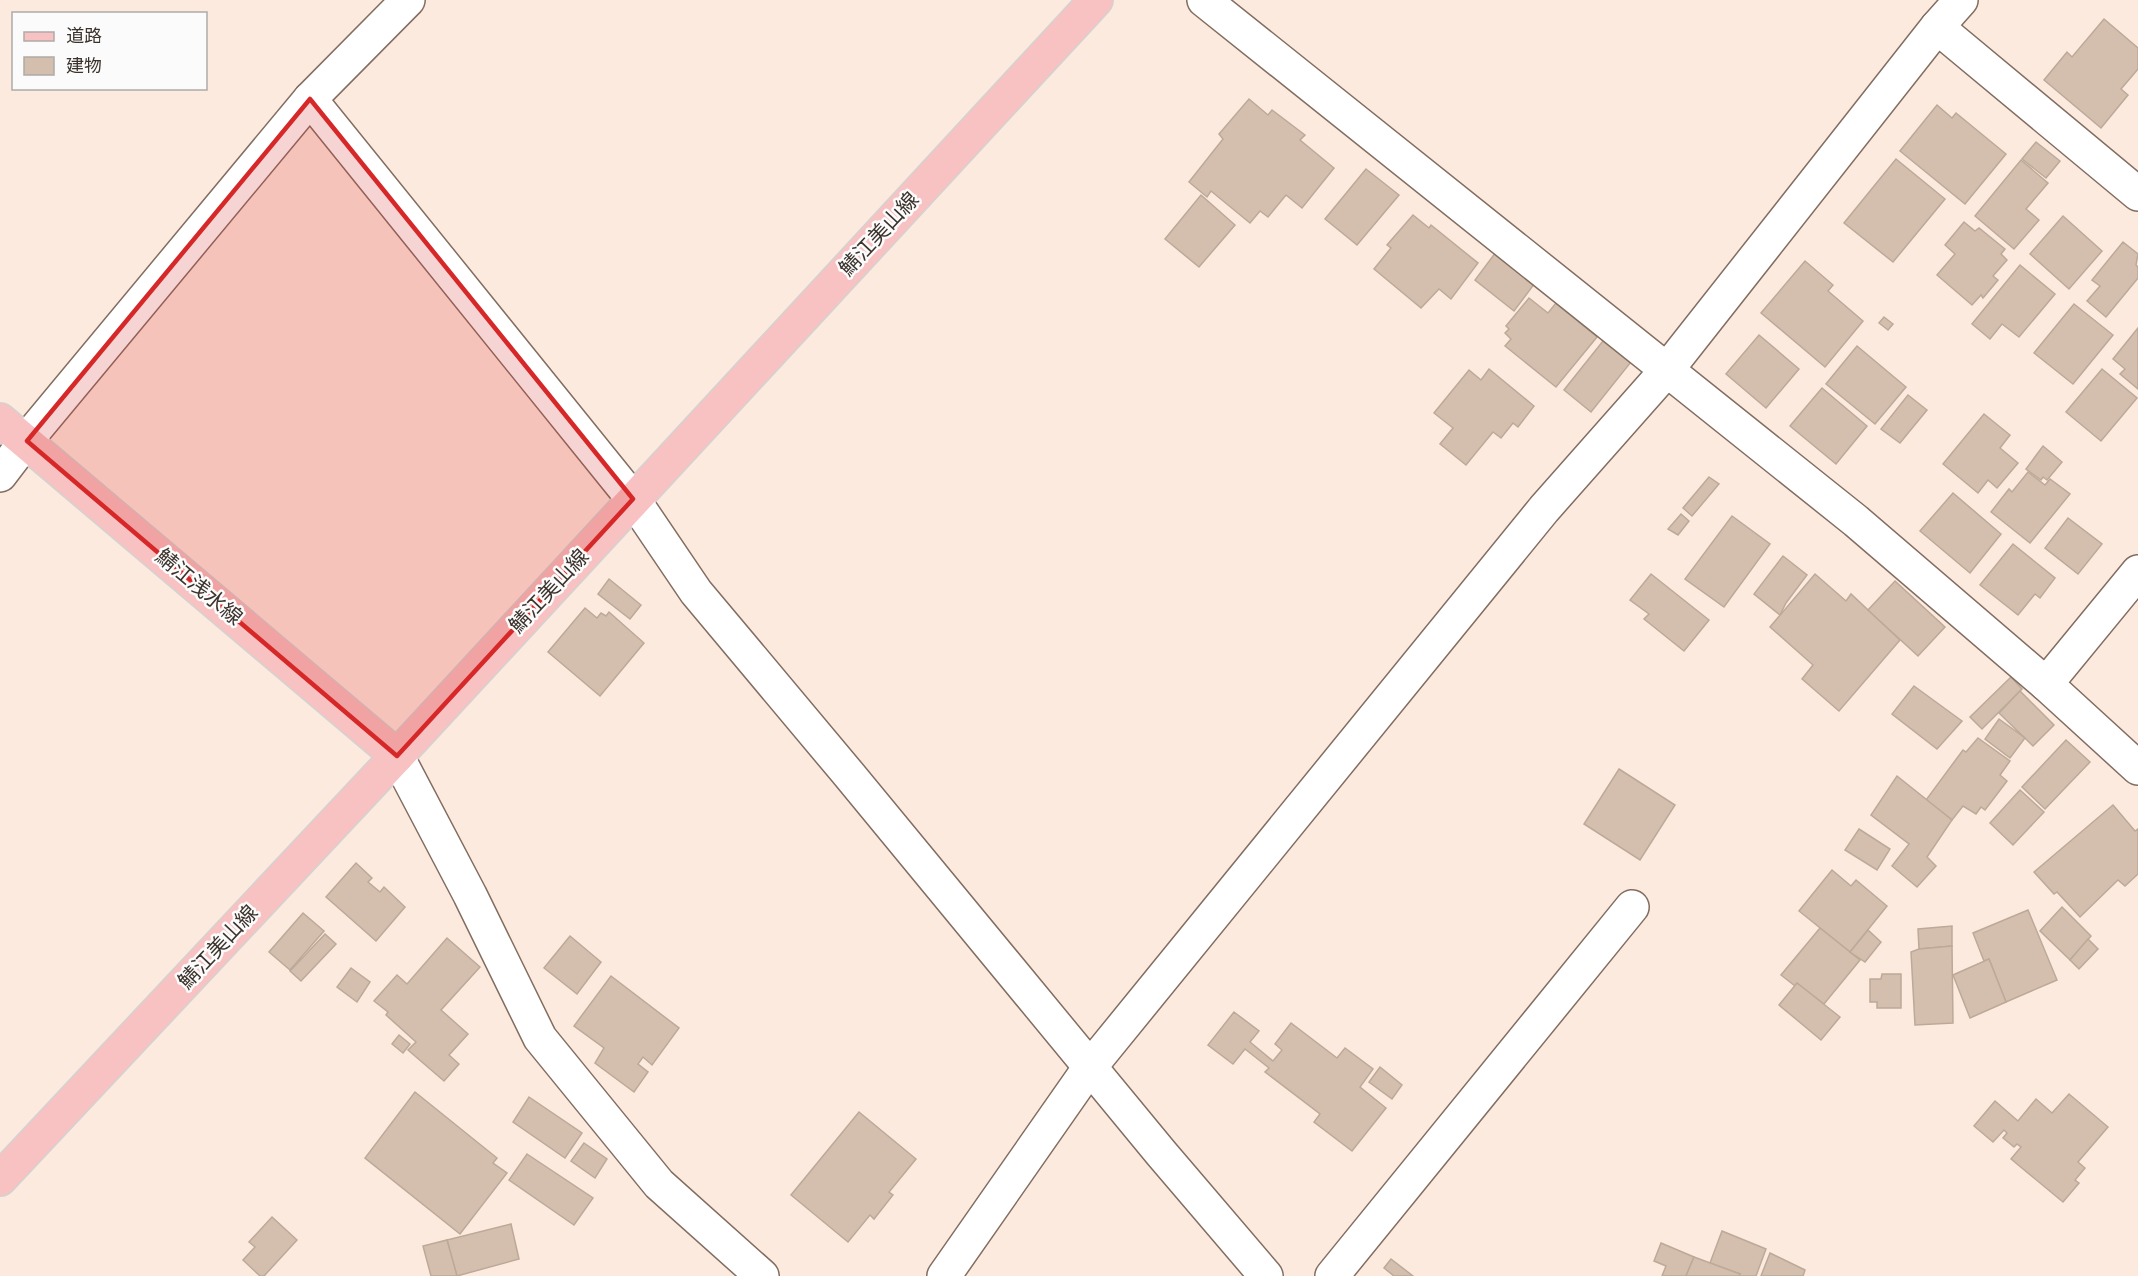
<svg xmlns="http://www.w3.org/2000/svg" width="2138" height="1276" font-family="'Titillium Web','Noto Sans JP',sans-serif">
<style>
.building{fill:#d4bfae;stroke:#bda998;stroke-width:1.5}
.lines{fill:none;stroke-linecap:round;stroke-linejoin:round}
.minor-casing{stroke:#826e60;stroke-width:36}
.major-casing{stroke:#d4d2d1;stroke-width:36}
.minor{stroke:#fff;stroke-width:33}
.major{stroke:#f8c1c2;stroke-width:33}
.marked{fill:#d62828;fill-opacity:0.2;stroke:#d62828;stroke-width:4.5;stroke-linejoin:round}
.labels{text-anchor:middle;stroke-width:5;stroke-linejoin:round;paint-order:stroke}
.street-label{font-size:21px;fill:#3b322c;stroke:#fbfbfb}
</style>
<rect width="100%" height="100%" fill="#fdeade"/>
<g class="building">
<polygon points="2104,19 2138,48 2138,69 2121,89 2128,95 2101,128 2044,80 2067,52 2072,57"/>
<polygon points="1249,99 1268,115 1272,110 1305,135 1300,140 1334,168 1302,208 1286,195 1268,217 1260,211 1250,223 1211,191 1207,197 1189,182 1223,139 1219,134"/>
<polygon points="1937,105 1952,118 1956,113 2006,154 1965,204 1900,151"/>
<polygon points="2036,142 2060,161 2046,178 2022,159"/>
<polygon points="1896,159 1945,199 1893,262 1844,223"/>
<polygon points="2021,160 2048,183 2026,209 2039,220 2014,249 1975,216"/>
<polygon points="1366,169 1399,195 1357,245 1325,219"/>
<polygon points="1201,195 1235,225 1199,267 1165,239"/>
<polygon points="1413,215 1429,228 1431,225 1478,263 1451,299 1439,289 1421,308 1374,269 1391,248 1387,245"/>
<polygon points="2063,216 2102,251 2069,289 2030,254"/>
<polygon points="1964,222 1975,231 1979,228 2005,249 2001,254 2007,260 1993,276 1998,280 1983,298 1981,295 1972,305 1937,275 1955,254 1945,245"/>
<polygon points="2123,242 2138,254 2136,265 2138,267 2138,278 2106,317 2087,301 2100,286 2092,280"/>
<polygon points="1496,252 1535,283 1514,311 1475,280"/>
<polygon points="1805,261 1833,285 1828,291 1863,321 1825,367 1761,313"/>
<polygon points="2020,265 2055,294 2019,337 2002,324 1990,339 1972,324"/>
<polygon points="1529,298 1548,313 1556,303 1597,337 1556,387 1505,346 1511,339 1505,333 1509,329 1506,326"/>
<polygon points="2074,304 2113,335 2073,384 2034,353"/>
<polygon points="1884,317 1893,324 1888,330 1879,323"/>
<polygon points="2138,328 2138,389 2120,374 2125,369 2113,359"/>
<polygon points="1759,335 1799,369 1766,408 1726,374"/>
<polygon points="1603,341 1631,362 1591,412 1564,390"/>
<polygon points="1857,346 1906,387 1875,424 1826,384"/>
<polygon points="1489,369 1534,406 1518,427 1513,423 1501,438 1493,432 1466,465 1440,444 1453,428 1434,413 1469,370 1481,380"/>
<polygon points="2102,369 2137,398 2101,441 2066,412"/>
<polygon points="1822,388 1867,426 1836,464 1790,426"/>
<polygon points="1908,395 1927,410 1900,443 1881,429"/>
<polygon points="1984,414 2010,435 2000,448 2018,463 1997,488 1988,480 1978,493 1943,464"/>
<polygon points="2043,446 2062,462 2047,480 2043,477 2041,480 2026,469"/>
<polygon points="2028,472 2045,485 2050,479 2070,494 2030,543 1991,512 2009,489 2012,492"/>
<polygon points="1709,477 1719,484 1692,516 1683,508"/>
<polygon points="1953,493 2001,534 1970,573 1920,531"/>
<polygon points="1681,514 1689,521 1678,535 1668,529"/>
<polygon points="1732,516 1770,544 1724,607 1685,579"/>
<polygon points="2068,518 2102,544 2078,574 2045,548"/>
<polygon points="2013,544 2055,578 2040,598 2035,594 2018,615 1980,585"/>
<polygon points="1783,556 1807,575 1786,603 1780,615 1754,594"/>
<polygon points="1651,574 1709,620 1684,651 1644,619 1649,614 1630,600"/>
<polygon points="1815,574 1846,601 1851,594 1900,640 1839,711 1802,679 1813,665 1770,627"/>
<polygon points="609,579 641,605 630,619 598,594"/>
<polygon points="1895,581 1945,627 1918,656 1868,610"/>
<polygon points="585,608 597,618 601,613 606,616 609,612 644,643 600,696 548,652"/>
<polygon points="2011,677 2022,689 1982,729 1970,717"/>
<polygon points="1914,686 1962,721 1937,749 1892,714"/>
<polygon points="2020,691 2054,725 2033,746 1999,713"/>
<polygon points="1999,719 2025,738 2010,758 1985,739"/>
<polygon points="1978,738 2010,761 2000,775 2007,781 1985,810 1981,807 1976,814 1963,806 1952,820 1926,800 1963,750 1966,752"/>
<polygon points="2066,740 2090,762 2045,809 2022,787"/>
<polygon points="1619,769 1675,805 1640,860 1584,824"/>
<polygon points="1897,776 1952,820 1927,857 1936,866 1917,887 1892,866 1909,844 1871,815"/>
<polygon points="2020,790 2044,812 2013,845 1990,823"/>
<polygon points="2113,805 2135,831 2138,829 2138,874 2125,886 2118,880 2080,917 2057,892 2054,894 2034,872"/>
<polygon points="1859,829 1890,849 1877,870 1845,850"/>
<polygon points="356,863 372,878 368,882 380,892 384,887 405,907 376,941 326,897"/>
<polygon points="1832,870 1851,886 1856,880 1887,906 1850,952 1799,911"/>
<polygon points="2062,907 2091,936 2070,960 2040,931"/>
<polygon points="2028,910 2057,980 2006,1002 1989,959 1984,961 1973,933"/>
<polygon points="303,913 324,931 290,970 269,952"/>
<polygon points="1952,926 1952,946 1919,949 1918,929"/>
<polygon points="1820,928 1860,960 1824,1004 1797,983 1795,986 1781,975"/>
<polygon points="1868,930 1881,942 1865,962 1850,952"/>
<polygon points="325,934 336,944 301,981 290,971"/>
<polygon points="570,936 601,962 577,994 544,968"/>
<polygon points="447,938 480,967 441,1010 468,1034 449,1055 459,1064 444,1081 408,1050 416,1042 386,1015 388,1012 374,1001 397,975 407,984"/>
<polygon points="2088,939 2098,949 2079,969 2070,960"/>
<polygon points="1952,946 1953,1023 1915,1025 1911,952 1919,949"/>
<polygon points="1989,959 2006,1002 1970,1018 1953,975"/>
<polygon points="351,968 370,982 357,1002 337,987"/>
<polygon points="1882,974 1901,974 1901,1008 1877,1008 1877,1002 1870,1002 1870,979 1881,979"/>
<polygon points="611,976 679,1028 652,1065 643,1057 638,1064 648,1072 634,1092 595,1063 604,1048 574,1026"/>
<polygon points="1797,983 1840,1017 1821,1040 1779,1005"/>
<polygon points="1234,1012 1259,1031 1250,1042 1273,1061 1282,1050 1275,1044 1291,1023 1337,1058 1345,1048 1373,1069 1360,1087 1386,1108 1352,1151 1314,1122 1320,1114 1265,1072 1269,1068 1245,1049 1233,1064 1208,1045"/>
<polygon points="399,1035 410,1044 403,1053 392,1044"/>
<polygon points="1380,1067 1402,1085 1392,1099 1369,1082"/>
<polygon points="415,1092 497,1158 493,1163 507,1173 460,1234 365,1158"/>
<polygon points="2069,1094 2108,1127 2078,1162 2085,1168 2075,1180 2079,1183 2063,1202 2011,1159 2021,1147 2017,1144 2014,1147 2003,1138 2007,1133 2004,1130 1993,1142 1974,1126 1995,1101 2018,1121 2036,1099 2052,1113"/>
<polygon points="529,1097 582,1133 565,1158 513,1122"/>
<polygon points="859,1112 916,1159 889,1192 893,1195 874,1219 870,1215 848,1242 791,1195"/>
<polygon points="584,1143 607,1159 595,1178 571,1161"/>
<polygon points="527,1154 593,1198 574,1225 509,1180"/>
<polygon points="272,1217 297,1240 264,1276 260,1276 243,1260 255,1247 249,1242"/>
<polygon points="511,1224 519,1259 457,1276 447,1240"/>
<polygon points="1722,1231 1766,1249 1756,1276 1739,1276 1740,1274 1710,1263"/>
<polygon points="447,1240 457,1276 431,1276 423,1246"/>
<polygon points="1661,1243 1694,1257 1686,1276 1662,1276 1666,1266 1654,1261"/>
<polygon points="1770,1253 1805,1270 1803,1276 1761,1276"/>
<polygon points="1694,1257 1740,1274 1739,1276 1686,1276"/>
<polygon points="1391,1259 1413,1276 1394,1276 1384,1268"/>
</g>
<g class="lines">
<g class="minor-casing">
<g id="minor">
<polyline points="1204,0 1856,521 2046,684 2138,768"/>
<polyline points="1937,27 2138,194"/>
<polyline points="310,99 633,499 696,592 846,771 1161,1153 1266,1276"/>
<polyline points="0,475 29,437 310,99 408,0"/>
<polyline points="2046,684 2138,572"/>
<polyline points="397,756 470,895 540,1038 659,1184 762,1276"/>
<polyline points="944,1276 1090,1067 1544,509 1666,371 1937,27 1961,0"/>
<polyline points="1332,1276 1632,907"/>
</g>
</g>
<g class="major-casing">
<g id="major">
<polyline points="0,420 397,756"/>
<polyline points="0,1179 397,756 1096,0"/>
</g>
</g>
<use href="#minor" class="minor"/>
<use href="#major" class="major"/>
</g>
<path class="marked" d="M310,99L633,499L397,756L27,441Z"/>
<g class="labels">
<g class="street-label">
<text transform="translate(879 234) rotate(-47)" y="7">鯖江美山線</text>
<text transform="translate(199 587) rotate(40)" y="7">鯖江浅水線</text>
<text transform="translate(549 591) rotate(-47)" y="7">鯖江美山線</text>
<text transform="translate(218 947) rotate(-47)" y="7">鯖江美山線</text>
</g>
</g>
<rect x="12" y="12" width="195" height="78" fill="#fbfbfb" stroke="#aeaba8" stroke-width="1.5"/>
<rect x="24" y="32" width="30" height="9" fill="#f8c1c2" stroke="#aeaba8" stroke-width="1.5"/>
<text x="66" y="42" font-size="18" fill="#3b322c">道路</text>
<rect x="24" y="57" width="30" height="18" fill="#d4bfae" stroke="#aeaba8" stroke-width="1.5"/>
<text x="66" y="72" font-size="18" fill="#3b322c">建物</text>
</svg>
